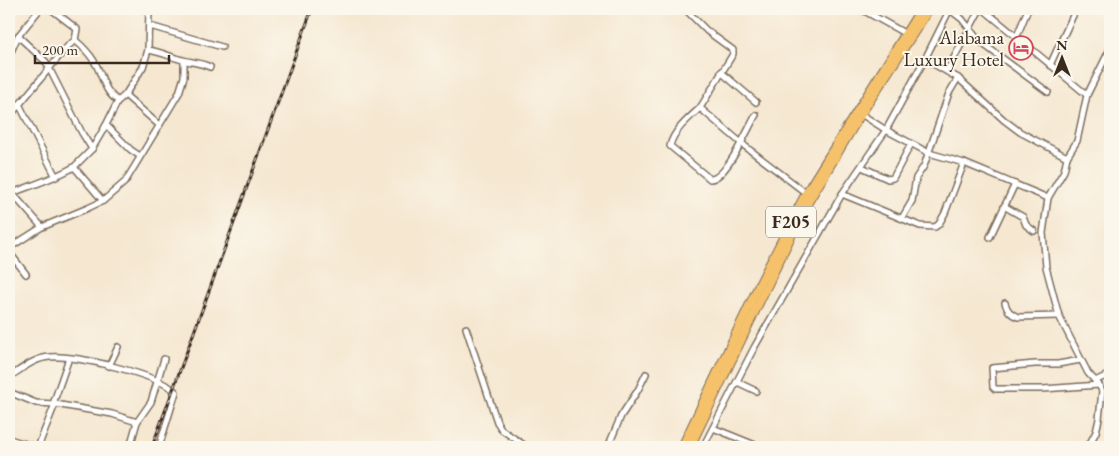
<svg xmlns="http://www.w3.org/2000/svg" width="1119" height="456" font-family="'EB Garamond',serif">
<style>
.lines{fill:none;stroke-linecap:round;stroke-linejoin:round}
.street-casing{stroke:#7c6c5c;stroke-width:8}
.primary-casing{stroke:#7c6c5c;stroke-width:10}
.street{stroke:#fff;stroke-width:5}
.primary{stroke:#f5c16b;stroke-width:8}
.rail-casing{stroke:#3b2a1e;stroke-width:3}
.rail{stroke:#fbf7ec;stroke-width:1;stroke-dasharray:4;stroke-linecap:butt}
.labels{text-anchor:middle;stroke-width:4;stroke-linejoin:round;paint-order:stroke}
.shield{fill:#fbf7ec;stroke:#75685c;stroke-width:1}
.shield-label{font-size:18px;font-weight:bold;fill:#3b2a1e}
.poi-label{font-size:19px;fill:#3b2a1e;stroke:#fbf7ec;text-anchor:end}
</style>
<rect width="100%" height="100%" fill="#fbf7ec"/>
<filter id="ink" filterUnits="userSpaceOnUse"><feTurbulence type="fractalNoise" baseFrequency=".02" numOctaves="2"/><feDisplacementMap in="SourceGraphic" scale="10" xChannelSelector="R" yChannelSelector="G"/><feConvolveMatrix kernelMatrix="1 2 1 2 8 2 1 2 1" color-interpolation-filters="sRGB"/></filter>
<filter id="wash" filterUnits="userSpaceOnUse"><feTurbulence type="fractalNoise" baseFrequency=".0096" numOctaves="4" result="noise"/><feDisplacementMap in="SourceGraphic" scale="20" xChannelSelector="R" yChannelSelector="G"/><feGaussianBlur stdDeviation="1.12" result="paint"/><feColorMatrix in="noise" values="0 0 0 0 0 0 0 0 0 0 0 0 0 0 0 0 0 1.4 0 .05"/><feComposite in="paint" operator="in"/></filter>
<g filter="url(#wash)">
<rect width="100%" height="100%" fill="#f5e7d0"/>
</g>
<g filter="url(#ink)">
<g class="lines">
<g class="street-casing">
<g id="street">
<polyline points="685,9 707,31 733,50 733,54 700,108 746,147 806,193"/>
<polyline points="861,9 906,34"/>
<polyline points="949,9 962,19 979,41 1048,92"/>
<polyline points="983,9 1087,95"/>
<polyline points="150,26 222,47"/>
<polyline points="18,36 46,62 82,133 92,149"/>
<polyline points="1017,36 1028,9"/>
<path d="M75,40C82,46 89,53 94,61C103,75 103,91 118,101"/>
<path d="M148,50C161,52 171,57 183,60C193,63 199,62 210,67"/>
<polyline points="9,56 18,36 40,9"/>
<polyline points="925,59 958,78 1004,120 1020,132 1067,157"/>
<polyline points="1050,65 1076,9"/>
<polyline points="947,71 980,9"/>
<polyline points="721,72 756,102"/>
<polyline points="125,95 159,125"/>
<polyline points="19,104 56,177"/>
<path d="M700,108C689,118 673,131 670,146L710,179C726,180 748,128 756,115"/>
<polyline points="861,114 886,130 929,153 964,163 1048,198"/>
<polyline points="9,117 67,47 75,40 77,29 51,9"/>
<polyline points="106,125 131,150 140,156"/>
<polyline points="862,167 888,179 893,178 911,144"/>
<polyline points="9,185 12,193 42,227"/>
<polyline points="842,194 920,226 935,227 939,224 945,213 964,163"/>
<path d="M9,196L12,193C33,185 55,178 74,167"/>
<polyline points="103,201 74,167 92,149 106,125 118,101 125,95 143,67 148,50 149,9"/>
<polyline points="1004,206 1023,217 1026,225 1034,231"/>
<polyline points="902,218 912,201 916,178 924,166 949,93 958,78"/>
<polyline points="990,237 1015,184"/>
<polyline points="9,248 42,227 88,208 103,201 125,182 179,93 184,77 184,61"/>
<polyline points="9,252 26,274"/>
<path d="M1005,303C1007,310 1010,314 1018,317L1059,316"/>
<polyline points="466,328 497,422 502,430 527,447"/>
<polyline points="1081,360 1058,364 1035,364 992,368 993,387 995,389 1043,389 1099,385"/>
<polyline points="109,366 118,347"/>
<path d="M9,377C22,369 34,358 50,357C76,355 157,374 176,392L159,447"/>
<polyline points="1095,381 1110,374"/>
<polyline points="737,382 756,391"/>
<polyline points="9,392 36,403 55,404"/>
<polyline points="53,404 69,358"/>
<polyline points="713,428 760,447"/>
<polyline points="9,439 36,447"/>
<polyline points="38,447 55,404 112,414 137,422 151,402 164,359"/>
<polyline points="130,447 137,422"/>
<polyline points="608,447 621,416 638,390 646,374"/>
<polyline points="703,447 754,348 842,194 886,130 925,59 950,9"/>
<polyline points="1088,447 1096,432 1099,419 1102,391 1099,385 1088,373 1059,316 1046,267 1043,233 1048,198 1064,171 1067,157 1077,141 1087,95 1110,49"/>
</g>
</g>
<g class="primary-casing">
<g id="primary">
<polyline points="682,447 760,283 806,193 921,9"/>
<polyline points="690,447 804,209 861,114 929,9"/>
</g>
</g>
<use href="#street" class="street"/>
<use href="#primary" class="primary"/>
<g class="rail-casing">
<polyline id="rail" points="152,447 312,9"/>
</g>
<use href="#rail" class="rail"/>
</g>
</g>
<defs>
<g id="hotel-ring" transform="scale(1.25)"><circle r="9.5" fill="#fbf7ec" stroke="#d1495b" stroke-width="1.5"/><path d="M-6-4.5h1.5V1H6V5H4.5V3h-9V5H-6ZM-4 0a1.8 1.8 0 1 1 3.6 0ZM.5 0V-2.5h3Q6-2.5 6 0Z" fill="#d1495b"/></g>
</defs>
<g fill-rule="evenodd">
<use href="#hotel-ring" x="1021" y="48"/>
</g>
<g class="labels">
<rect class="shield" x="766" y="206.5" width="50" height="31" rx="4"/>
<g class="shield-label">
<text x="791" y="228">F205</text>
</g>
<g class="poi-label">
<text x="1004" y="44">Alabama<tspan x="1004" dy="22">Luxury Hotel</tspan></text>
</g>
</g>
<rect width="1119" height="456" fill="none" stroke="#fbf7ec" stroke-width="30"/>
<g transform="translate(1062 58)" stroke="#fbf7ec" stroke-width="4" paint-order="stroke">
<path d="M0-4L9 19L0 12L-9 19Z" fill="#3b2a1e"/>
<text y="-8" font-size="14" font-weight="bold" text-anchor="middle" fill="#3b2a1e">N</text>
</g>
<path d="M35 55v8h134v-8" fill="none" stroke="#3b2a1e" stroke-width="2.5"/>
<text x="42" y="55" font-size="15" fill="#3b2a1e" stroke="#fbf7ec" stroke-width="4" paint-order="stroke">200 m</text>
</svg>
